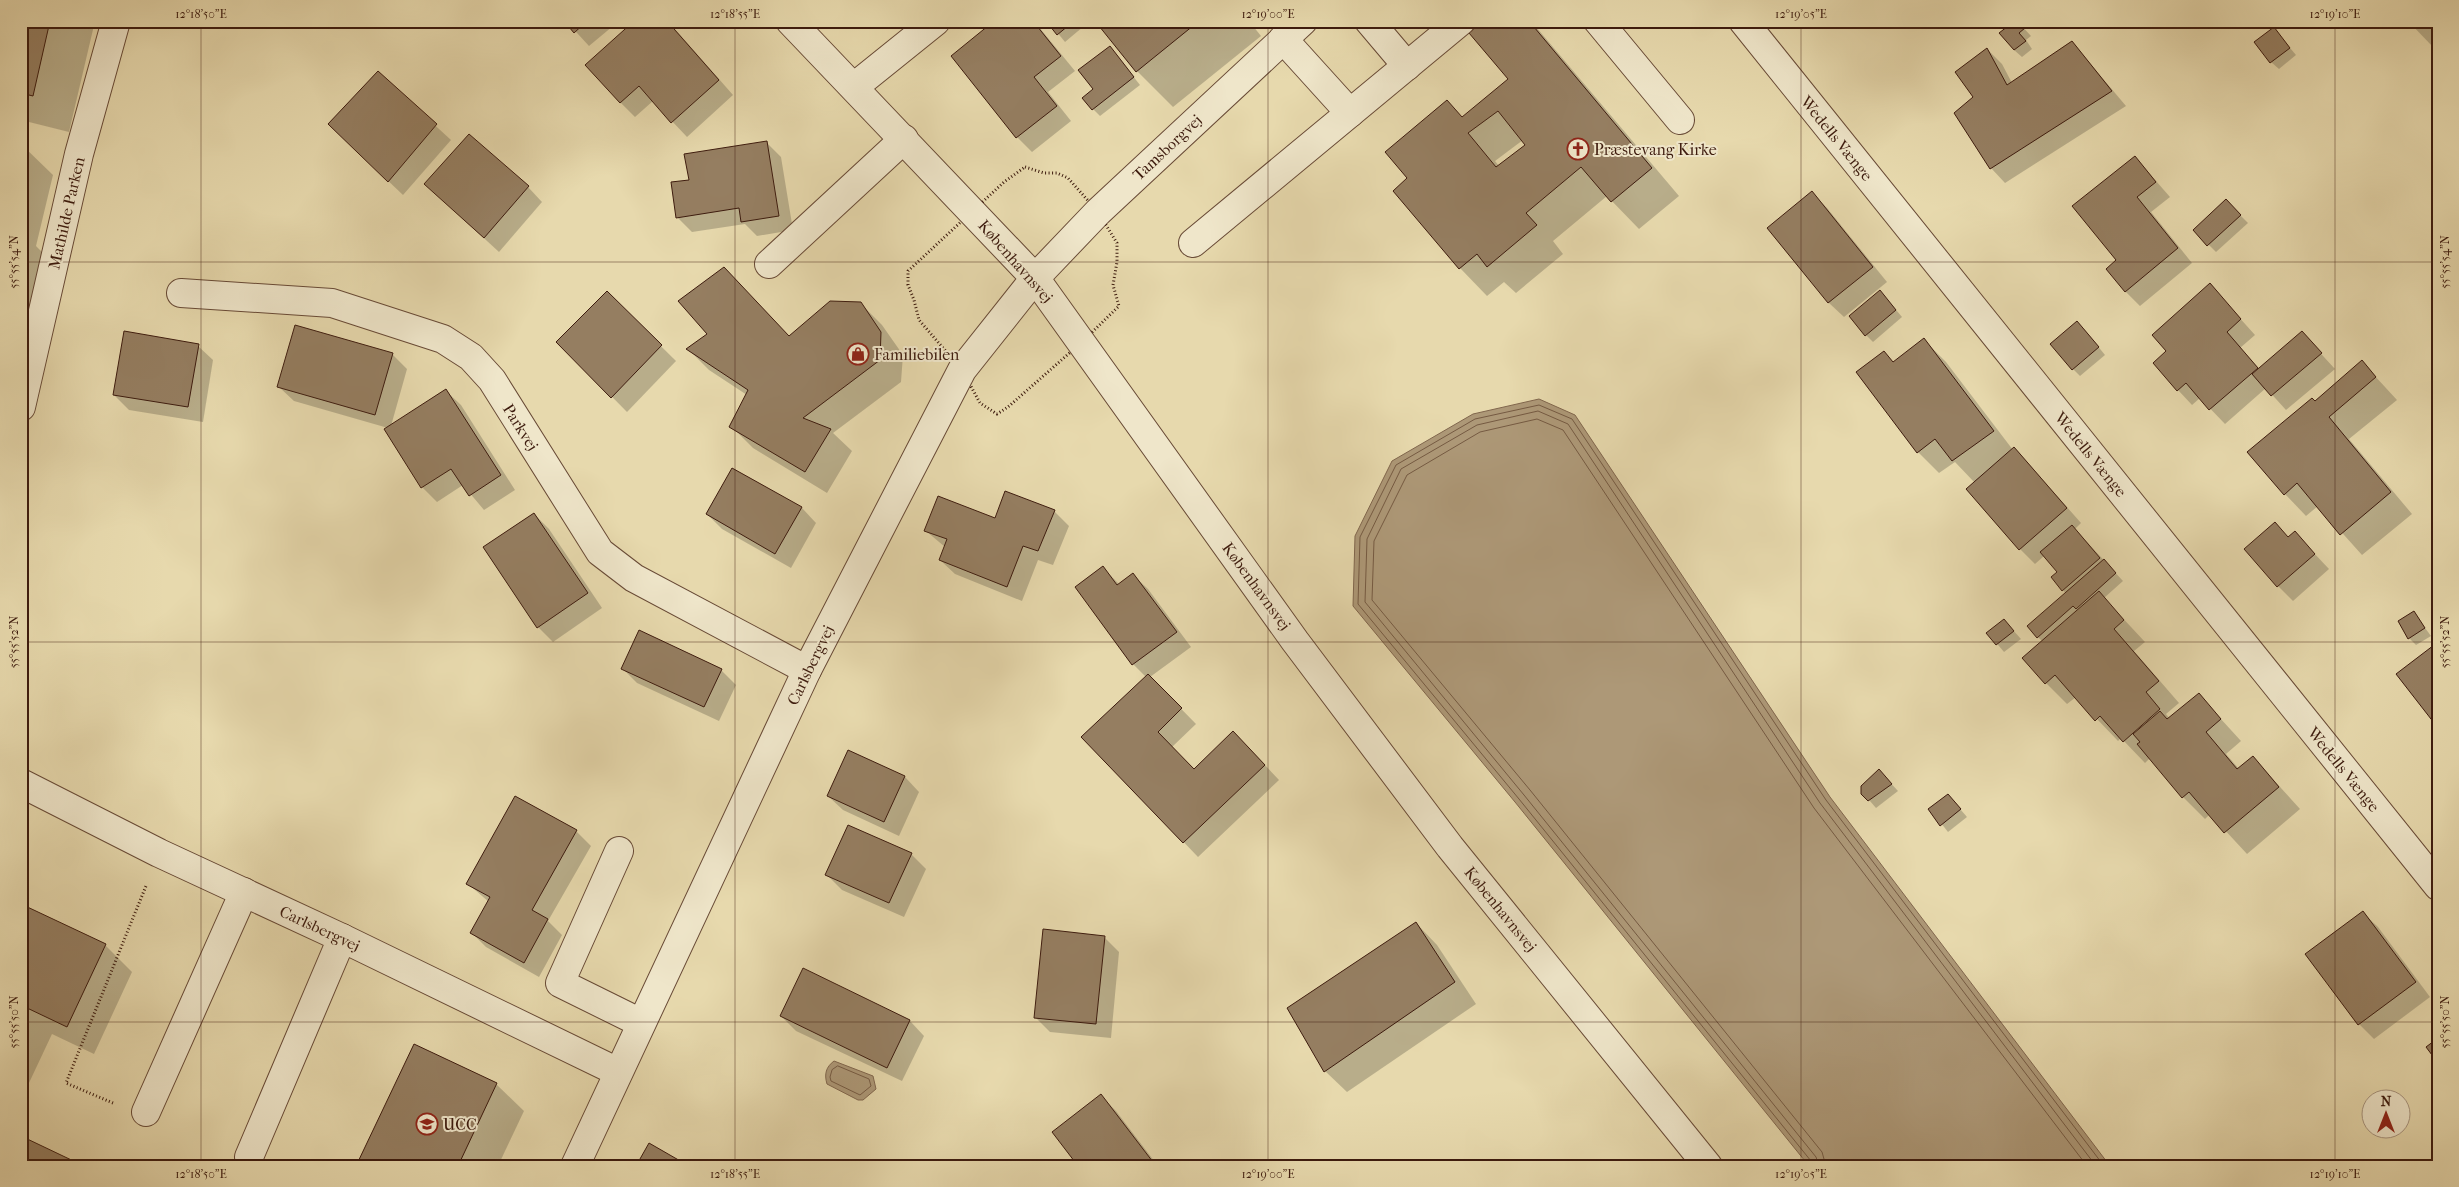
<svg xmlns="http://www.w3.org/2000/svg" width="2459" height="1187" font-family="'IM FELL French Canon',serif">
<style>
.water{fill:#ad9877;stroke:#80664d}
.shadow{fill:#0003;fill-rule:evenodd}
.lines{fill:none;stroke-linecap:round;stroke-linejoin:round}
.shore{stroke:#755a42;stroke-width:1}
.building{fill:#957e61;stroke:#3d1b0e;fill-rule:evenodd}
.minor-casing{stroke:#684a36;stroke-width:30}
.path{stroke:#3d1b0e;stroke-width:3;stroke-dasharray:1 2.5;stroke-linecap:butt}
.minor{stroke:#efe6ca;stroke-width:28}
.ticks{fill:none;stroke:#3d1b0e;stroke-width:1;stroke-opacity:0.45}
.labels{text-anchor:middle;stroke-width:4;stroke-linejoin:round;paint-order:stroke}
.street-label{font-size:16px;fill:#3d1b0e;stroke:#efe6ca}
.poi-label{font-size:16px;fill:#3d1b0e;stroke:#efe6ca;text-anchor:start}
.neatline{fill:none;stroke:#3d1b0e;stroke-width:2}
.ticks-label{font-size:12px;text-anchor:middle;fill:#3d1b0e}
</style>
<rect width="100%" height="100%" fill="#e7d9ad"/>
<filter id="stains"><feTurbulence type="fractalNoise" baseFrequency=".004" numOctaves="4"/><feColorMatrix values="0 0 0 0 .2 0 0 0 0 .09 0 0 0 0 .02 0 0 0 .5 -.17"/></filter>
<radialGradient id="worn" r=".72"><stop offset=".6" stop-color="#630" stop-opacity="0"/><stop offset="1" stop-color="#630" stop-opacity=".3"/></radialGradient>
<g class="water">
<polygon points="1539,399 1575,415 1830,797 2110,1166 1809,1166 1515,802 1353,606 1355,536 1392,461 1473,414"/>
<path d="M834,1061L873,1076L876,1089L863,1100H858L827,1084C824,1074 826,1067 834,1061Z"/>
</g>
<g class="shadow">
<polygon points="21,21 95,21 69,132 21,120"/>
<polygon points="566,21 619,21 589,46"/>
<polygon points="636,21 668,21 733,95 687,137 653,101 635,117 620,102"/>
<polygon points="996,21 1034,21 1075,71 1048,92 1071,121 1032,152 1017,137"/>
<polygon points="1048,21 1090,21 1065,42"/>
<polygon points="1097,21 1249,21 1261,36 1173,107 1137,71"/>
<path d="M1484,21H1531L1679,196L1639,229L1607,196L1553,241L1563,254L1516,293L1504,282L1487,296L1460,268L1394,191L1409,178L1447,102L1463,118L1510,79ZM1523,140L1527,145L1499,166L1495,161Z"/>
<polygon points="2408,21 2438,21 2438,44 2433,47"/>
<polygon points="2019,23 2031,36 2026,40 2032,49 2022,57 2014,50 2014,27"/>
<polygon points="2274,29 2296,55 2279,69 2271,62"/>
<polygon points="2072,42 2126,106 2005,183 1991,168 1975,97 1987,49 2002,64 2012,83"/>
<polygon points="1110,47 1140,85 1100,116 1093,109 1095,89"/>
<polygon points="378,73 451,140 403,195 344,139"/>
<polygon points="767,143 781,157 793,230 757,236 745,224 692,232 677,217 690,181"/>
<polygon points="21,144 53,175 36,246 43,253 21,349"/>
<polygon points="2135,157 2170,197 2151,212 2192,263 2140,306 2125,291 2118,261"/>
<polygon points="425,184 528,187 542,202 499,252"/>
<polygon points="1812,193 1827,208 1887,282 1844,317 1829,303 1769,228"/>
<polygon points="2233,208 2248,223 2216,252 2194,230"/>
<polygon points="2210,285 2255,335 2240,348 2259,369 2302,333 2335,369 2286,410 2266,388 2225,424 2200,398 2192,405 2178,390 2168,351"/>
<polygon points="607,293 676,361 627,412 558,342"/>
<polygon points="1887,299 1902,317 1873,342 1866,335"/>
<polygon points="860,303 882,325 903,355 901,382 833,433 852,451 827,493 753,448 731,426 747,395 709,370 688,349 790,337"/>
<polygon points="2084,329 2105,355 2080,376 2073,369"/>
<polygon points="1924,340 1946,362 2013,450 2014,449 2029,464 2081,523 2075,529 2123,581 2104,598 2145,642 2134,651 2179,703 2166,714 2170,719 2199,695 2241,741 2226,754 2239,769 2253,757 2300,809 2247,854 2210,814 2205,819 2183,797 2150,758 2145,763 2121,738 2118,741 2076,697 2067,704 2046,683 2043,642 2038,637 2066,594 2063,590 2058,572 2044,556 2035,564 2020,549 1975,483 1955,462 1939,473 1918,452 1884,352 1894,363"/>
<polygon points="198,346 213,360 203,422 129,410 114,395"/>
<polygon points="392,354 407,369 391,426 446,391 461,405 515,490 484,510 463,485 437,502 422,487 385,430 388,428 294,401 279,387"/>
<polygon points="2362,362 2397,400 2349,439 2412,514 2362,555 2318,506 2306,516 2285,494 2315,402"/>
<polygon points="733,469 802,508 816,523 791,568 722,529 707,514"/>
<polygon points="1054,511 1069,526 1053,565 1038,560 1022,601 955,574 940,560 945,547 926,531"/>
<polygon points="534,514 549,529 602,608 553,642 538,627"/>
<polygon points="2295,533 2329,569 2293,601 2278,586 2289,538"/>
<polygon points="1103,568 1119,584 1133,575 1148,589 1191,647 1150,677 1196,724 1172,747 1194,770 1248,747 1279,780 1198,857 1083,737 1146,677 1133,664"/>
<polygon points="2414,613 2431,636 2416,645 2409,638"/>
<polygon points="2004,620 2021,639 2004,652 1988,633"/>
<polygon points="622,668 721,670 736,685 719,721 637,683"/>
<polygon points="848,752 905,777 919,792 899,836 843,810 828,796"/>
<polygon points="1886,778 1898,791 1876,808 1863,793"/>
<polygon points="1955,803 1967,817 1948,832 1930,809"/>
<polygon points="576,831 591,846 548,921 562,935 539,977 486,947 472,933 489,902 467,883"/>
<polygon points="911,854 926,869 904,917 842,890 827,875"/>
<polygon points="21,906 105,945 132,972 94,1054 52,1034 21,1100"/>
<polygon points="2363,913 2378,927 2430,997 2374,1039 2359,1024 2307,954"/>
<polygon points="1416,923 1437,945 1476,1004 1347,1092 1325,1071"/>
<polygon points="1104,937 1119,952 1111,1038 1050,1032 1035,1017"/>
<polygon points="781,1016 910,1021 924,1036 902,1081 796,1031"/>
<polygon points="496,1084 524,1111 498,1166 358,1166"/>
<polygon points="1101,1096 1116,1111 1158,1166 1080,1166"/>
</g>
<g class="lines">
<g class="shore">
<polygon points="838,1066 869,1079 871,1086 860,1095 831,1081 830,1077 832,1070"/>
<polyline points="1812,1166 1811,1161 1519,799 1358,604 1360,537 1396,465 1475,419 1539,405 1572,419 1826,800 2104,1166"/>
<polyline points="1819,1166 1816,1157 1524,795 1365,602 1367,539 1401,469 1477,425 1538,411 1568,424 1820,803 2096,1166"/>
<polyline points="1826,1166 1822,1152 1530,790 1372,600 1374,541 1407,475 1480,432 1537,419 1563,430 1814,808 2087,1166"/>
</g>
</g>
<g class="building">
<polygon points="21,21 50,21 33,96 21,93"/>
<polygon points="564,21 587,21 574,33"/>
<polygon points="634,21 667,21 719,80 671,123 639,86 620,103 585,65"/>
<polygon points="994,21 1033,21 1061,56 1034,77 1057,106 1016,138 951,56"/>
<polygon points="1046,21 1074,21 1057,35"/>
<polygon points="1095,21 1199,21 1136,72"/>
<path d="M1482,21H1529L1652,168L1611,202L1581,167L1526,213L1537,225L1487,267L1477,254L1459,269L1393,191L1407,178L1385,152L1447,100L1462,117L1508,79L1469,33ZM1498,111L1525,145L1496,167L1468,133Z"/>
<polygon points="2019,21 2025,28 2019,33 2026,41 2014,50 1999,33 2012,23 2014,25"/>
<polygon points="2407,21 2417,21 2411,26"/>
<polygon points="2274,27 2290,48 2270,63 2254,42"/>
<polygon points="2072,41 2112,91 1990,169 1954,113 1973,97 1955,72 1987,48 2007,85"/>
<polygon points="1110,46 1134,77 1092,110 1082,98 1093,89 1078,70"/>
<polygon points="378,71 437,124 388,182 328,124"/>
<polygon points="469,134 529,186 484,238 424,184"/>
<polygon points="767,141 779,216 741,222 739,208 676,218 671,182 689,180 684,154"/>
<polygon points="2135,156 2156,182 2137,197 2178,248 2125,292 2106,269 2116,260 2072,206"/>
<polygon points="1812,191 1873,267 1828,303 1767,228"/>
<polygon points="2226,199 2241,215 2207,246 2193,230"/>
<polygon points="724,267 789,336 830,301 861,302 881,332 880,360 803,418 831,429 805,472 729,427 748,390 686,349 707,334 678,301"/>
<polygon points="2210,283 2241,319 2227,332 2258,368 2209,410 2186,383 2177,391 2153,363 2166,351 2152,335"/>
<polygon points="1880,290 1896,310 1865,336 1849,316"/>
<polygon points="607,291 662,345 611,398 556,342"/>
<polygon points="2077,321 2099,347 2072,370 2050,344"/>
<polygon points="295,325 393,353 375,415 277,387"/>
<polygon points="124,331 199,344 188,407 113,395"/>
<polygon points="2302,331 2322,353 2271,396 2252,374"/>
<polygon points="1924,338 1994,431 1952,461 1935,439 1917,453 1856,372 1884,351 1893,362"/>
<polygon points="2362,360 2376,377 2329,417 2391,492 2340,535 2297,483 2284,495 2247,452 2312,398 2315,401"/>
<polygon points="446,389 501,475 469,496 451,469 421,488 384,429"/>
<polygon points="2014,447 2067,508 2019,550 1966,489"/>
<polygon points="732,468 802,507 775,554 706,514"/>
<polygon points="1005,491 1055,510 1038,551 1023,546 1007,587 939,560 947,539 924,531 938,496 995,518"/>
<polygon points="534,513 588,593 537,628 483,547"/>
<polygon points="2275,522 2288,537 2295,531 2315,554 2277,587 2244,549"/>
<polygon points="2072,525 2100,558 2062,591 2051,577 2057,572 2040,552"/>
<polygon points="2104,559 2116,573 2076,609 2073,606 2037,638 2027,626"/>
<polygon points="1103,566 1117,585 1133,573 1177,632 1132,665 1075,587"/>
<polygon points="2099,591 2124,620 2114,629 2159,681 2146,692 2160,709 2123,742 2100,716 2095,721 2055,675 2045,684 2022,658"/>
<polygon points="2414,611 2425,628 2408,639 2398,621"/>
<polygon points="2004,619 2014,631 1996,645 1986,633"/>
<polygon points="639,630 722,669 704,707 621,669"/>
<polygon points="2438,642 2438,728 2396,674"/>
<polygon points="1148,674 1182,708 1158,732 1194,769 1233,731 1265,765 1183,843 1081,737"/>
<polygon points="2199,693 2221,719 2206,732 2237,769 2253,756 2279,787 2224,833 2189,792 2182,798 2137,744 2140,742 2133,734 2160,711 2167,719"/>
<polygon points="848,750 905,776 884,822 827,796"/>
<polygon points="1879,769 1892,784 1868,801 1861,794 1861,786"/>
<polygon points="1948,794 1961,809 1940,826 1928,809"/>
<polygon points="515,796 577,830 532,910 548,919 524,963 470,933 490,897 466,884"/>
<polygon points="848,825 912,853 889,903 825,875"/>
<polygon points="21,904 106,944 67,1027 25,1007 21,1015"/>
<polygon points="2363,911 2416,982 2358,1025 2305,954"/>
<polygon points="1416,922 1455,982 1324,1072 1287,1008"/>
<polygon points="1043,929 1105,936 1096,1024 1034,1018"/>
<polygon points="803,968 910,1020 887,1068 780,1016"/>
<polygon points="2438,1038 2438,1063 2426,1047"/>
<polygon points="414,1044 497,1083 458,1166 356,1166"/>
<polygon points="1101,1094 1156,1166 1078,1166 1052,1132"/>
<polygon points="21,1136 84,1166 21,1166"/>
<polygon points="649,1143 689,1166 636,1166"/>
</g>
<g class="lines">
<g class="minor-casing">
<g id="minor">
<polyline points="790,21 1035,278 1295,641 1450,847 1708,1166"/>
<polyline points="1369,21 1407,66"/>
<polyline points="1598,21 1680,120"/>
<polyline points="1743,21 2438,886"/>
<polyline points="1283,39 1350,113"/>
<polyline points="854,87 936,21"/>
<polyline points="1193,243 1461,21"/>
<polyline points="769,264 904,139"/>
<polyline points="181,293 332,303 443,339 471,357 492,380 600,552 634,578 807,670"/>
<polyline points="21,407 79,154 116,21"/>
<polyline points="21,783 159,853 342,938 618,1072"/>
<polyline points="619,851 560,983 641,1023"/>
<polyline points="146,1112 244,892"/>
<polyline points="249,1157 342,938"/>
<polyline points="575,1166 807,670 962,370 1035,278 1098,212 1303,21"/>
</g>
</g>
<g class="path">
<polygon points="1025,167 1044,173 1057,173 1068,178 1098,212 1117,243 1117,262 1113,285 1119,306 1082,342 1008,407 997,414 980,403 962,370 919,320 914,300 908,285 908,271 1004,182"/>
<polyline points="113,1103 66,1083 146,886"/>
</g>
<use href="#minor" class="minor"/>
</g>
<path class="ticks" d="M201,21V1166M735,21V1166M1268,21V1166M1801,21V1166M2335,21V1166M21,262H2438M21,642H2438M21,1022H2438"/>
<defs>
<g id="church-ring" transform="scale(1.125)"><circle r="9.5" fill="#efe6ca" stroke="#8f2418" stroke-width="1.5"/><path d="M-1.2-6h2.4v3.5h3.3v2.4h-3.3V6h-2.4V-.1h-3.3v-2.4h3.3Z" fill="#8f2418"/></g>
<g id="shop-ring" transform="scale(1.125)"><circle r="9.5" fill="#efe6ca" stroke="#8f2418" stroke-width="1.5"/><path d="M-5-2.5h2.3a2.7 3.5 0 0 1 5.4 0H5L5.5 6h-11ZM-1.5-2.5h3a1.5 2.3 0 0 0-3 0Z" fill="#8f2418"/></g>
<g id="school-ring" transform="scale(1.125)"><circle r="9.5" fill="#efe6ca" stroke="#8f2418" stroke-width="1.5"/><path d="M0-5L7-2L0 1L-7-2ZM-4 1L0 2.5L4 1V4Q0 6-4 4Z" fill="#8f2418"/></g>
</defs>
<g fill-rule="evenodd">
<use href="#church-ring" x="1578" y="149"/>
<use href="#shop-ring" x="858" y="354"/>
<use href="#school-ring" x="427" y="1124"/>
</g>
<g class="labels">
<g class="street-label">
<text transform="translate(1837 138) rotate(51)" y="6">Wedells Vænge</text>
<text transform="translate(1167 147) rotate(-43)" y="6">Tamsborgvej</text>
<text transform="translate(66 213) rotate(-77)" y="6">Mathilde Parken</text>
<text transform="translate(1016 261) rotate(49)" y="6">Københavnsvej</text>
<text transform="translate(521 427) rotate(58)" y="6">Parkvej</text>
<text transform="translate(2091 454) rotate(51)" y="6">Wedells Vænge</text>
<text transform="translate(1257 586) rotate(54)" y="6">Københavnsvej</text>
<text transform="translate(810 665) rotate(-64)" y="6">Carlsbergvej</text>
<text transform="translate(2344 769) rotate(51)" y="6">Wedells Vænge</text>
<text transform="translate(1501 909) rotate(51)" y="6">Københavnsvej</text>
<text transform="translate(320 928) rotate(25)" y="6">Carlsbergvej</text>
</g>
<g class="poi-label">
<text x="1594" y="155">Præstevang Kirke</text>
<text x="874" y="360">Familiebilen</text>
<text x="443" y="1130">UCC</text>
</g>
</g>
<rect width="2459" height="1187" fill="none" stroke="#e7d9ad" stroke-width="55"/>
<g transform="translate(2386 1114)"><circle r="24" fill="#efe6ca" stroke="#a8957f"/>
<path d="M0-4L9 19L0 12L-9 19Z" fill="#8f2418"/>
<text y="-8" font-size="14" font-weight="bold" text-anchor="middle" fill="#3d1b0e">N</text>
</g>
<rect x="28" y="28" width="2404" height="1132" class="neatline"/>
<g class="ticks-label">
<text x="201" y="18">12°18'50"E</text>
<text x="735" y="18">12°18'55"E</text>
<text x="1268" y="18">12°19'00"E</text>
<text x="1801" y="18">12°19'05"E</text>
<text x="2335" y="18">12°19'10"E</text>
<text transform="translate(14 262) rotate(-90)" y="4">55°55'54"N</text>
<text transform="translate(2445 262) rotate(-90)" y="4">55°55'54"N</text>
<text transform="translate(14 642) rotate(-90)" y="4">55°55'52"N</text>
<text transform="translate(2445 642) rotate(-90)" y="4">55°55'52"N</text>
<text transform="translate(14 1022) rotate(-90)" y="4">55°55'50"N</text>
<text transform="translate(2445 1022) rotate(-90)" y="4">55°55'50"N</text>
<text x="201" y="1178">12°18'50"E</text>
<text x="735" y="1178">12°18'55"E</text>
<text x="1268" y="1178">12°19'00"E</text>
<text x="1801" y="1178">12°19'05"E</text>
<text x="2335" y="1178">12°19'10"E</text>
</g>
<rect width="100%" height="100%" filter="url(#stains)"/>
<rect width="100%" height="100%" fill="url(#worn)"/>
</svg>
